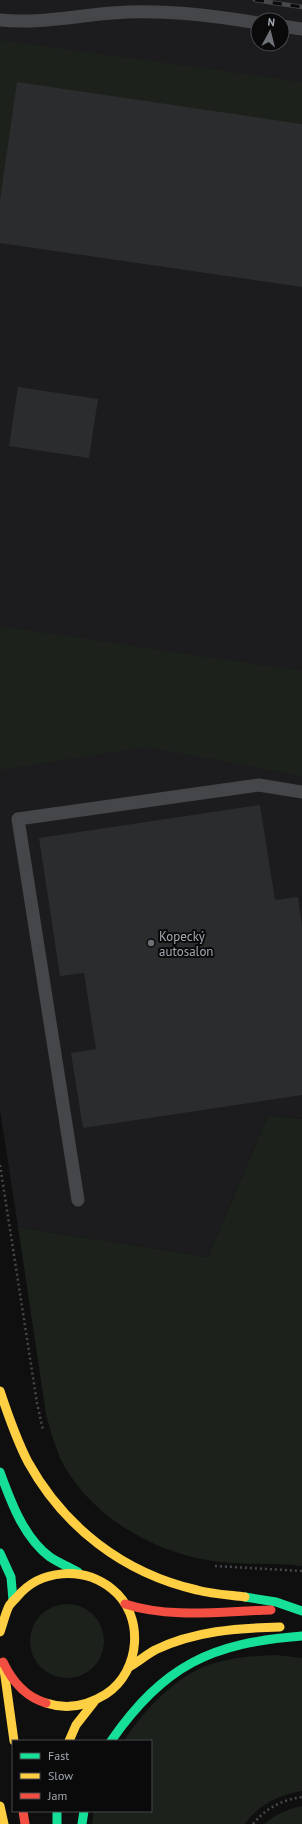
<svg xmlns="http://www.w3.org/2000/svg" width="302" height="1824" font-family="'PT Sans',sans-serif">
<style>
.built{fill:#1c1c1e;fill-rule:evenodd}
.green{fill:#1c211c}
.building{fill:#2b2c2d}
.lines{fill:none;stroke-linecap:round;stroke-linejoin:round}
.path{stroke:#47484a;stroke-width:2.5;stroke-dasharray:2 3;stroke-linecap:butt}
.lane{stroke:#454649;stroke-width:13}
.fast{stroke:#16e098;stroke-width:9}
.slow{stroke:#ffcf43;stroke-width:9}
.jam{stroke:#f24e42;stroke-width:9}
.rail-casing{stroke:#46484a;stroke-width:4.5}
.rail{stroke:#0a0a0b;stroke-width:3;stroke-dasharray:9;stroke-linecap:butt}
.poi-dot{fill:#6e7278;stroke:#0a0a0b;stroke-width:1.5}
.labels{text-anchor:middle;stroke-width:4;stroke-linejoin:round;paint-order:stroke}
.poi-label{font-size:13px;fill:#a1a8b0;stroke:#0a0a0b;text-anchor:start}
</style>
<rect width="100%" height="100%" fill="#0f0f10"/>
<path class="built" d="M0,0H302V1119L268,1115L208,1257L18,1227L0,1110ZM258,20H282V44H258Z"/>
<g class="green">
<polygon points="0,40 302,82 302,124 0,200"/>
<polygon points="0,626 302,671 302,776 147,747 0,770"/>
<path d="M268,1115L302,1119V1566C275,1563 247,1565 220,1562C157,1555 89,1517 60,1458C54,1444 50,1429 46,1414L18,1227L208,1257Z"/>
<circle cx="67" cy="1641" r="37"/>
<path d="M275,1655L302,1658V1791C279,1795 259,1804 245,1824H92L94,1811H151V1741H124C141,1713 173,1680 203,1667C226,1658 251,1656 275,1655Z"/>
<path d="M302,1806V1824H264C276,1814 287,1809 302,1806Z"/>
</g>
<g class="building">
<polygon points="17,82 302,124 302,287 0,243 0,200"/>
<polygon points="18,387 98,399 89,458 9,446"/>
<polygon points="260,805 275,900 298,897 302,927 302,1095 83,1128 71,1053 96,1049 84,973 60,976 39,838"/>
</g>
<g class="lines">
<g class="path">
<polyline points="0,1165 37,1403 43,1430"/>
<polyline points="215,1566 302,1571"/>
<path d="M253,1824C266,1808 282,1800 302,1797"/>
</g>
<g class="lane">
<path d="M0,20C38,24 75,16 112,13C161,9 210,15 258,23"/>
<polyline points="282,26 302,29"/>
<polyline points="78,1200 18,819 259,785 302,792"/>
</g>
<g class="fast">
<path d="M0,1472C11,1502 24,1538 50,1557C59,1563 69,1567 78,1572"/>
<polyline points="0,1553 11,1577 13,1600"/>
<polyline points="245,1597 276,1602 302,1611"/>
<path d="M111,1741C164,1665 211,1643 302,1636"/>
<polyline points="57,1811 57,1824"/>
<polyline points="82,1824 84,1811"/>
</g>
<g class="slow">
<path d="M0,1391C8,1415 16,1439 28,1462C64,1527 123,1573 197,1590C212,1594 229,1595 245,1597"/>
<path d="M0,1632C3,1624 5,1614 9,1606C11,1603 14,1600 17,1597C40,1569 83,1566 112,1589C145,1615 141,1671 106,1694C87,1706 67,1710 46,1703"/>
<path d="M129,1667C138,1662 146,1655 155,1650C194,1631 237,1628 280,1627"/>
<polyline points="4,1669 14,1741"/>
<polyline points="69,1741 76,1725 94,1702"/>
<polyline points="0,1806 4,1824"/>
</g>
<g class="jam">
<path d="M125,1604C171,1619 223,1611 271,1610"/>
<path d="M3,1662C12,1681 25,1697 46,1703"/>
<polyline points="23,1811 25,1824"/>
</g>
<g class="rail-casing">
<polyline id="rail" points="255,0 302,7"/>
</g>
<use href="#rail" class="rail"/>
</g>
<circle class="poi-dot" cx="151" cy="943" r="4"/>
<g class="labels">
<g class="poi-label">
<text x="159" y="941">Kopecký<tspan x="159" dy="15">autosalon</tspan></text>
</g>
</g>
<rect x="12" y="1740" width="140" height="72" fill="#0a0a0b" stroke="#46494d"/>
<rect x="20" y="1753" width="20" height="6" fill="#16e098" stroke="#46494d"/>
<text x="48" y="1760" font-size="12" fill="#a1a8b0">Fast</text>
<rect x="20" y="1773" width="20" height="6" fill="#ffcf43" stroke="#46494d"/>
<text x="48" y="1780" font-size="12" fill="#a1a8b0">Slow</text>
<rect x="20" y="1793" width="20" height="6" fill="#f24e42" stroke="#46494d"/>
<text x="48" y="1800" font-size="12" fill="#a1a8b0">Jam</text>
<g transform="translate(270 32) rotate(7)"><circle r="19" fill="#0a0a0b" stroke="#46494d"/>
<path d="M0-3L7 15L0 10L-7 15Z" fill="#6e7278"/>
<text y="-6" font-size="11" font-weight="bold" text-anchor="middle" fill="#a1a8b0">N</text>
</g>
</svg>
